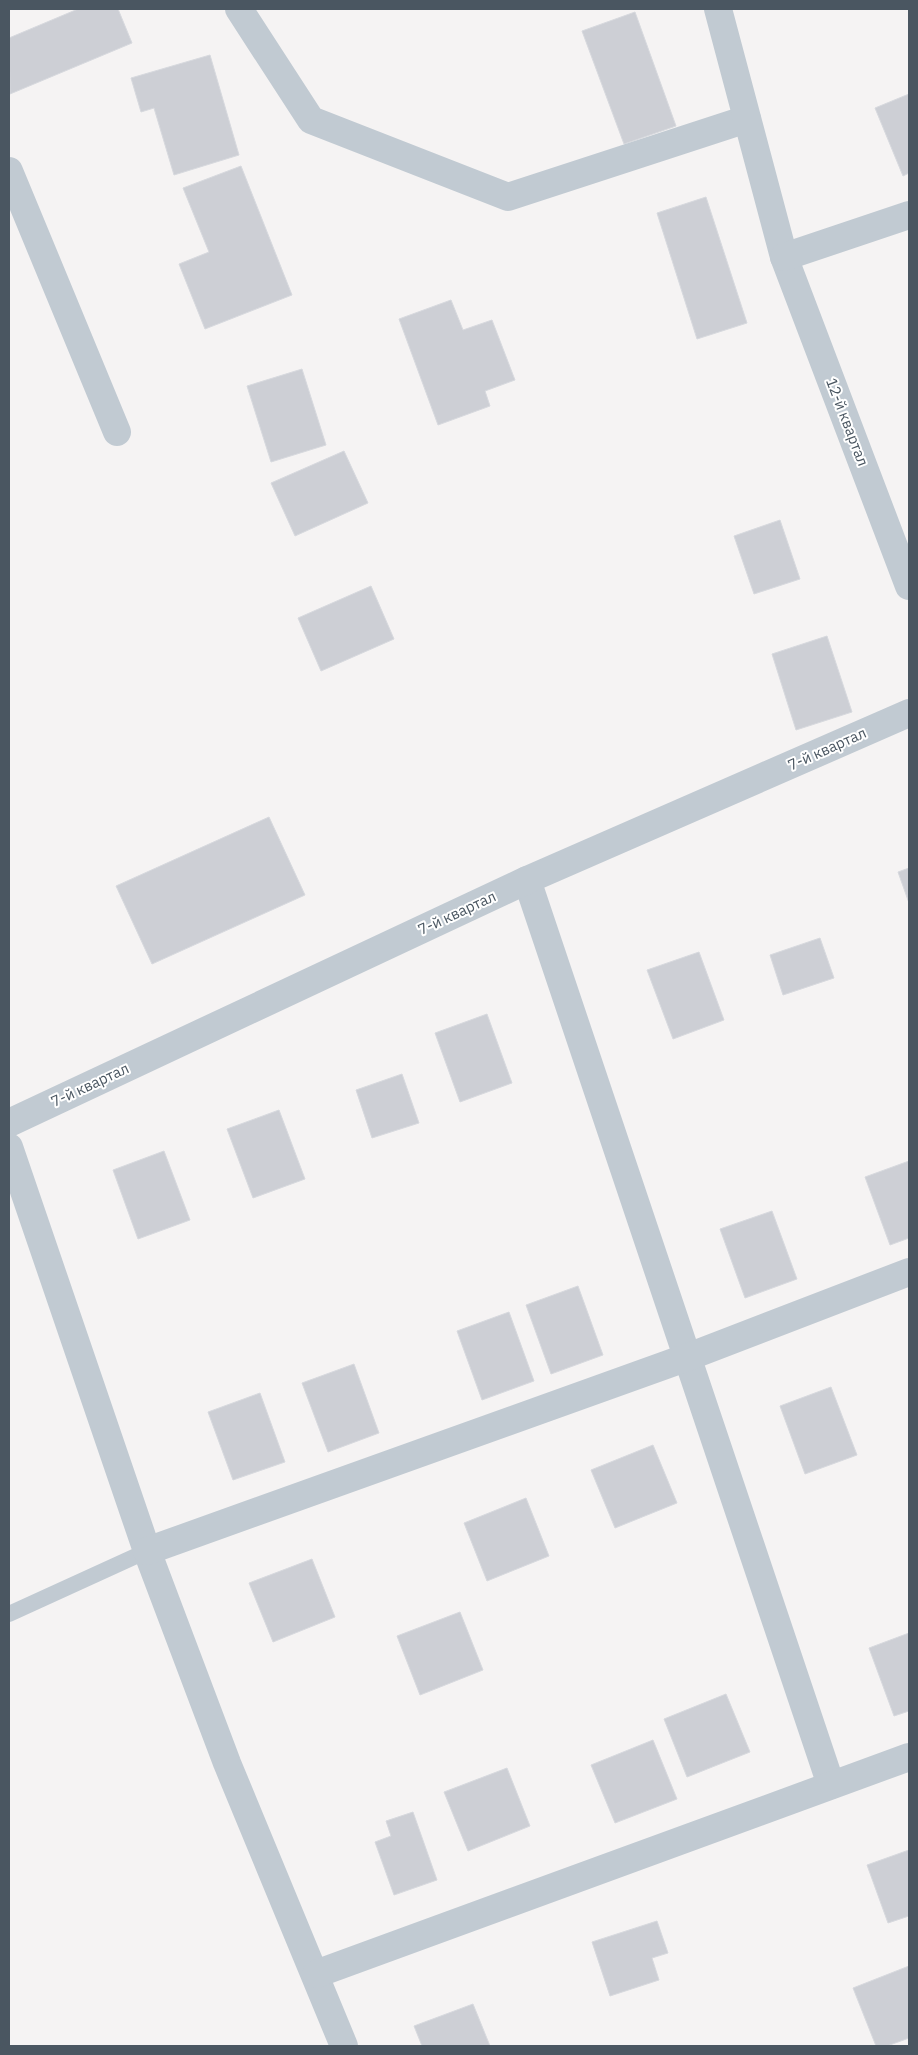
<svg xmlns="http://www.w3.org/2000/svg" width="918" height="2055" font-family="'IBM Plex Sans',sans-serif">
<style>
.building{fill:#cdcfd5;stroke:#d7d9de}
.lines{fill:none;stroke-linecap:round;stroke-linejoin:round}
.lane{stroke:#c1cad2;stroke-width:16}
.street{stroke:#c1cad2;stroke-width:28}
.labels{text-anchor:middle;stroke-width:4;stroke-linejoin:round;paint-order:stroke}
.street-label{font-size:15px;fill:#4a5661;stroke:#fff}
</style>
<rect width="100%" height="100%" fill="#f5f3f3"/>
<g class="building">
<polygon points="78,9 118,9 132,43 10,94 9,38"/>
<polygon points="635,12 676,126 624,144 582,31"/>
<polygon points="210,55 239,155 174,175 154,108 141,112 131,78"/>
<polygon points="909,94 909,173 903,176 875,108"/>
<polygon points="241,166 292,295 205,329 179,264 209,252 183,188"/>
<polygon points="706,197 747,323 697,339 657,213"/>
<polygon points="451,300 463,330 492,320 515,380 485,391 490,406 438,425 399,319"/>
<polygon points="302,369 326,445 271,462 247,386"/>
<polygon points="344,451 368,503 295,536 271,483"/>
<polygon points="780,520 800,579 754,594 734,536"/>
<polygon points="371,586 394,639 321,671 298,618"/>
<polygon points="827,636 852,712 796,730 772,654"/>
<polygon points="269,817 305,895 152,964 116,886"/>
<polygon points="909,868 909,903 898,872"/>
<polygon points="820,938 834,978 783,995 770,955"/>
<polygon points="699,952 724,1020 673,1039 647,970"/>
<polygon points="487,1014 512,1083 460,1102 435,1033"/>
<polygon points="402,1074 419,1123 372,1138 356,1090"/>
<polygon points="279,1110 305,1179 253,1198 227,1129"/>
<polygon points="164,1151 190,1220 138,1239 113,1170"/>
<polygon points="909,1161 909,1238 890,1245 865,1177"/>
<polygon points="772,1211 797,1279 745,1298 720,1229"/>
<polygon points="578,1286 603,1355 551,1374 526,1305"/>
<polygon points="509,1312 534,1381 482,1400 457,1331"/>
<polygon points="354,1364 379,1433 328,1452 302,1383"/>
<polygon points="831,1387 857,1455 805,1474 780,1406"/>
<polygon points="260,1393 285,1462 233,1480 208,1412"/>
<polygon points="653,1445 677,1503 615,1528 591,1470"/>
<polygon points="526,1498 549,1556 487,1581 464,1523"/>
<polygon points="312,1559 335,1617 273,1642 249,1583"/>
<polygon points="460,1612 483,1670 420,1695 397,1636"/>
<polygon points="909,1633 909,1711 894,1716 869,1648"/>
<polygon points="726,1694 750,1752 687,1777 664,1719"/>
<polygon points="653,1740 677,1799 615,1823 591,1765"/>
<polygon points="507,1768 530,1826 468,1851 444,1792"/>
<polygon points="413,1812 437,1880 394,1895 375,1842 391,1836 386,1821"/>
<polygon points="909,1850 909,1916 888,1923 867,1865"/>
<polygon points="657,1921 668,1953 652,1958 659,1980 610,1996 592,1942"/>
<polygon points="909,1966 909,2038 887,2046 876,2046 853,1988"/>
<polygon points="473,2004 490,2046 422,2046 414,2026"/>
</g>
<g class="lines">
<polyline class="lane" points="9,1614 147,1551"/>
<g class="street">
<polyline points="239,9 311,120 508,197 747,119"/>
<polyline points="718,9 784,257 909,586"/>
<polyline points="9,171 117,432"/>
<polyline points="784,257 909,215"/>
<polyline points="527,880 831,1785"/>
<polyline points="9,1123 527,880 909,713"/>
<polyline points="9,1147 147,1551 227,1763 344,2046"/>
<polyline points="147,1551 688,1357 909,1272"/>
<polyline points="316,1974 909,1757"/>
</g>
</g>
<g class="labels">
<g class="street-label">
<text transform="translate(847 422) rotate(69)" y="5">12-й квартал</text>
<text transform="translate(827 749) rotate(-24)" y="5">7-й квартал</text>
<text transform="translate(457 913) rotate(-25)" y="5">7-й квартал</text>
<text transform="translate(90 1085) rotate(-25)" y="5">7-й квартал</text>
</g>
</g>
<rect width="918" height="2055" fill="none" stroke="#4a5661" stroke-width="20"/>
</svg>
